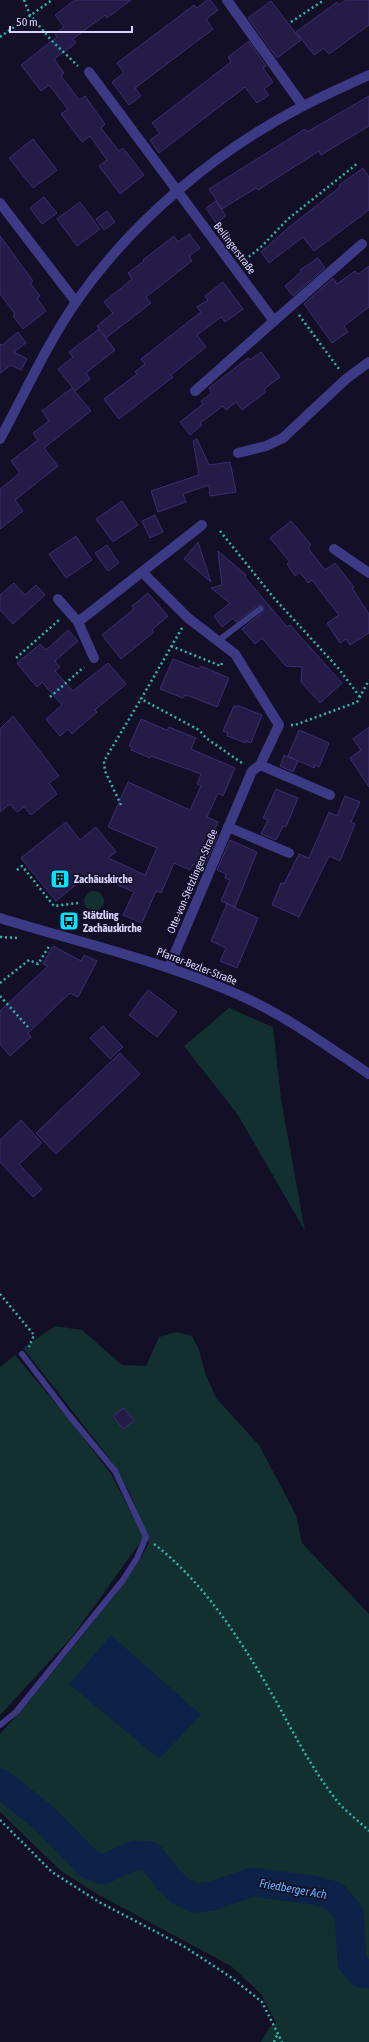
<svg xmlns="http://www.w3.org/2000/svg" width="369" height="2042" font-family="'Asap Condensed',sans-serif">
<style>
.green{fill:#12302f}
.water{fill:#0c2248}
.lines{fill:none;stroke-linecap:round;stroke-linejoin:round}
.river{stroke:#0c2248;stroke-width:29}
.building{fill:#241b47;stroke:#3b2d73}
.path{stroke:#2fb8b0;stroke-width:2.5;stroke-dasharray:2 3;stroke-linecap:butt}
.service{stroke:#3d3a85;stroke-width:6}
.minor{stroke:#3d3a85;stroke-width:10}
.tertiary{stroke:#3d3a85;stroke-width:10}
.labels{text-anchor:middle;stroke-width:3.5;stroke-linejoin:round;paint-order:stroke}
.street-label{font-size:11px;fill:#d9d4ff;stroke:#130f26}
.poi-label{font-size:11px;font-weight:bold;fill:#d9d4ff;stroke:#130f26;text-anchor:start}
.water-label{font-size:12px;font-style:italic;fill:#62b6ff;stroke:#130f26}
</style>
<rect width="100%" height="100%" fill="#130f26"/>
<g class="green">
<circle cx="94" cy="901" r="10"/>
<polygon points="229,1008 273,1027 281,1099 305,1231 238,1115 184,1046"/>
<path d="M55,1326L82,1330L122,1365L146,1366L159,1337L176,1332L192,1336L199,1350L205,1373L216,1398L259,1445L296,1515L302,1543L369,1614V2042H261L270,2027L276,2023L261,1994L231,1966L97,1894L61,1871L0,1812V1792L52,1837L88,1873L103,1859L90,1861L37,1804L0,1774V1734C29,1702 56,1668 84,1634C107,1604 132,1576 149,1543L130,1493L110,1459L23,1348Z"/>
<polygon points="15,1355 76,1428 111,1474 144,1537 72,1637 0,1715 0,1367"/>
</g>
<polygon class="water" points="111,1635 201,1715 159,1759 69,1684"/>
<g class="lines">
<polyline class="river" points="0,1783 43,1817 89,1864 102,1870 135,1855 150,1856 168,1879 180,1891 195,1898 212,1896 253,1882 313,1890 334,1896 349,1913 352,1962 361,1973 369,1974"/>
</g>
<g class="building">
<polygon points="75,0 131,0 107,18 105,15 73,39 76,43 54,59 64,73 61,76 79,100 85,96 105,124 101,128 119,151 123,148 144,175 120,194 99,166 107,160 90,136 82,142 61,114 68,109 49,85 41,91 21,65 57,37 55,34 64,27 55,15"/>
<polygon points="207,0 210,0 218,10 206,19 213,29 135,88 141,96 129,105 112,82 124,73 117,63 194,5 197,8"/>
<polygon points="346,0 369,0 369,25 329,54 324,48 314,55 296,32 337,2 339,5"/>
<polygon points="271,1 301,40 277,58 248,18"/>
<polygon points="249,41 266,66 263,68 273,82 264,89 269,95 257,103 245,87 159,153 150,140 160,133 152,123 231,62 228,57"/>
<polygon points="369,96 369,126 321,155 319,151 258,190 256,188 222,209 209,189 305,129 307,132"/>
<polygon points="33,139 57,170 33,188 9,158"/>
<polygon points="363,168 369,177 369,210 314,251 303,237 269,263 261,252 288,228 340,187 339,185"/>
<polygon points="44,197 57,213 42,224 30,208"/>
<polygon points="216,201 226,216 216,223 206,208"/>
<polygon points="80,202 100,229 77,246 57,219"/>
<polygon points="107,211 115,222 104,230 96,219"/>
<polygon points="189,234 200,248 189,256 192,261 146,297 151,303 106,338 97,326 113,313 104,302 132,279 128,273 144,261 143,260 174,236 178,242"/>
<polygon points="0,236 33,281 30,283 40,296 37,298 46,311 23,329 13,316 15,314 0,294"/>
<polygon points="318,258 325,268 293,296 285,286 301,272 300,270"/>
<polygon points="369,266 369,307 344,326 348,332 332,343 304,304 333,278 337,284 355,271 358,274"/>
<polygon points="223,282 243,309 225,322 221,317 197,335 206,347 171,375 173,377 119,419 104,399 137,374 135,372 145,364 141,359 201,312 197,307 208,300 205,296"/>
<polygon points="99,329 115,350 86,373 90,379 75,391 58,369 73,357 69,352"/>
<polygon points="18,332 26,343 14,352 27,359 21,370 11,365 0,373 0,344 2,345"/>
<polygon points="261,352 280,377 264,389 266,392 242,410 236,402 226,410 223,406 200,423 202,425 190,435 180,422 203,404 201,401 212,393 209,388 248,358 250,360"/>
<polygon points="72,388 91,411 44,448 58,466 15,500 23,511 0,529 0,489 20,473 11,461 38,440 33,433 49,421 42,411"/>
<polygon points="197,439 209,465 230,462 236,492 210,496 209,485 183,494 186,502 158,512 151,491 199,475 193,441"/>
<polygon points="122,501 138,525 113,542 96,519"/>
<polygon points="155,515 163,532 150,538 142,521"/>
<polygon points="291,521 311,545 308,548 325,570 335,563 354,587 352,588 369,614 369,633 350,645 346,639 340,643 327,623 339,615 312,580 308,583 300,572 295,576 287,564 290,562 270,538"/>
<polygon points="76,536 92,560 66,578 49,554"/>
<polygon points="198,542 211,582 184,559"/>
<polygon points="107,545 119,563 108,571 95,553"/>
<polygon points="218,551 246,575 245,577 287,627 290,625 342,683 320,703 301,682 302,667 286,666 262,638 255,644 242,629 263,612 263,606 258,605 236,622 233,618 222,627 214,616 230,603 211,588 222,585"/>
<polygon points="14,583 25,595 36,585 45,595 13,624 0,610 0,595"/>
<polygon points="148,593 168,616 152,630 154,632 121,659 102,635 134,609 132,606"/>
<polygon points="68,630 78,641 55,661 60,667 55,671 73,691 108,663 126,684 95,710 97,712 72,734 68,729 60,736 46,719 62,705 42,682 37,687 17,663 40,644 46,650"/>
<polygon points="173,659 199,669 201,666 229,678 217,707 189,696 185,695 183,698 160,689"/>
<polygon points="234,706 239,706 262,715 251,743 246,741 245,743 236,739 227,736 228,733 223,731"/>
<polygon points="13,716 59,776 49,783 57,794 31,815 24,807 17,812 10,804 0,812 0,729"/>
<polygon points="141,719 167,730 169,727 196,738 191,749 235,768 223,796 218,793 207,817 218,822 213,833 218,835 205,865 198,863 197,866 193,864 190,870 174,863 161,893 156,891 142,923 123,915 134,892 90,873 56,901 21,858 66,822 80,840 96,827 116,852 108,858 145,875 157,848 108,827 128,782 190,810 201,786 197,784 201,774 151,756 150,758 131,750 132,747 129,746"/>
<polygon points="369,727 369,787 350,758 361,750 353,739"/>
<polygon points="299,730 329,743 319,767 315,765 314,768 288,756"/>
<polygon points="284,755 298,761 293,772 280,766"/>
<polygon points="276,789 298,798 286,827 283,826 276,840 261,834 268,820 263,818"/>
<polygon points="345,796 360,802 351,822 355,824 340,861 329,856 299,917 272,905 281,883 284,884 299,854 309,858 329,812 337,816"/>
<polygon points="230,840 257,852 235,907 221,901 230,880 225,878 226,874 217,870"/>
<polygon points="227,904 258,918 237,968 220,961 226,948 211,941"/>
<polygon points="53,946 81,961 84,955 97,961 78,997 70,993 28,1033 31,1037 10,1056 0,1044 0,1011 48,966 43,964"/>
<polygon points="148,990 177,1012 157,1037 129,1015"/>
<polygon points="103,1026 123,1047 110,1059 90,1038"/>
<polygon points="120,1053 140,1074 56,1154 36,1133"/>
<polygon points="21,1120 42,1143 19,1164 42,1189 33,1197 0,1162 0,1140"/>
<polygon points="124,1408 134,1421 123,1429 113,1416"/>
</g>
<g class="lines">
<g class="path">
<polyline points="24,0 30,15 51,40 78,66"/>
<polyline points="291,22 324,0"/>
<polyline points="0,37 52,0"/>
<polyline points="245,260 261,247 288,219 358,163"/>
<polyline points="299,315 339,369"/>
<polyline points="220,531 274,598 339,669 360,697"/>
<polyline points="182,628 141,699 199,730 206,738 242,763"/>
<polyline points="171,646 221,666 223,660"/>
<polyline points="16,658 59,620"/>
<polyline points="50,697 84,667"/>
<polyline points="291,725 295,725 357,702 369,680"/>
<polyline points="121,805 105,771 104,761 141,699"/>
<polyline points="17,870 22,866 54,906 78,903"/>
<polyline points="0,937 18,938"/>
<polyline points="0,983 29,960 38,964 50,945"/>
<polyline points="0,996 28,1027"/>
<polyline points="0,1294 34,1335 29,1347"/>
<path d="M154,1544C207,1585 243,1644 276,1701C294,1734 311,1767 334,1797C343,1810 358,1820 369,1831"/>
<polyline points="0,1820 52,1872 99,1902 185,1947 232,1978 262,2002 282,2042"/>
<polyline points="274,2042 278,2033"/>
</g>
<g class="service">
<polyline points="218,641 260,609"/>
<polyline points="0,1725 16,1712 123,1580 137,1558 146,1537 115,1471 68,1414 22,1354"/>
</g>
<g class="minor">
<polyline points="227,0 303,106"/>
<polyline points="89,72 274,321 195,391"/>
<polyline points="0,203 76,302"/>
<polyline points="274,321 362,244"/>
<path d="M0,439C25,393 47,344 76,302C133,220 216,151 303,106C325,95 347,85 369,75"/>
<polyline points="238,453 266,446 283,438 346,379 369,362"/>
<polyline points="334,549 369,573"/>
<polyline points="143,573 188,618 235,654 279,725 260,765 252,771 169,967"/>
<polyline points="58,599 78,622"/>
<polyline points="94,658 78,622 202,525"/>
<polyline points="260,765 330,795"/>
<polyline points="228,827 289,853"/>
</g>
<path class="tertiary" d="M0,918C81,943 162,961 239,995C285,1015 327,1046 369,1074"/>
</g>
<defs>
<g id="building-square" transform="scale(1)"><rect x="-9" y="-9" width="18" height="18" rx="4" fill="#00e5ff" stroke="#130f26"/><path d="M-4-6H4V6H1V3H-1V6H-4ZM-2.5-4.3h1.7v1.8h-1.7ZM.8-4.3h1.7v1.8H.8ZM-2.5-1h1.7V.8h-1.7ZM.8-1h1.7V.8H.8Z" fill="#111"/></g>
<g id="bus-square" transform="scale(1)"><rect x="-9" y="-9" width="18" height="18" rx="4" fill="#00e5ff" stroke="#130f26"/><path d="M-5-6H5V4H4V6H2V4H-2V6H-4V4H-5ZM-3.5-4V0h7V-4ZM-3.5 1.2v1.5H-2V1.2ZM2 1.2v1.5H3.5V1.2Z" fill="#111"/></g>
</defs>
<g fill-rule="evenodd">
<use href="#building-square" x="60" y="879"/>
<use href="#bus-square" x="69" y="921"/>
</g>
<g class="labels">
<g class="street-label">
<text transform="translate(235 248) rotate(53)" y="4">Beilingerstraße</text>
<text transform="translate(192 881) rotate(-67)" y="4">Otte-von-Stetzlingen-Straße</text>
<text transform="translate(197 966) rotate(21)" y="4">Pfarrer-Bezler-Straße</text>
</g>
<g class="poi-label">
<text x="74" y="883">Zachäuskirche</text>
<text x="83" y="919">Stätzling<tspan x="83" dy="13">Zachäuskirche</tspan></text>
</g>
<g class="water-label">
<text transform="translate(293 1889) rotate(10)" y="4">Friedberger Ach</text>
</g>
</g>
<path d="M10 26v6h122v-6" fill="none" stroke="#d9d4ff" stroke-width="2"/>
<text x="16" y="26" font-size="12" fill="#d9d4ff" stroke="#130f26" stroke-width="3" paint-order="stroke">50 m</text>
</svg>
